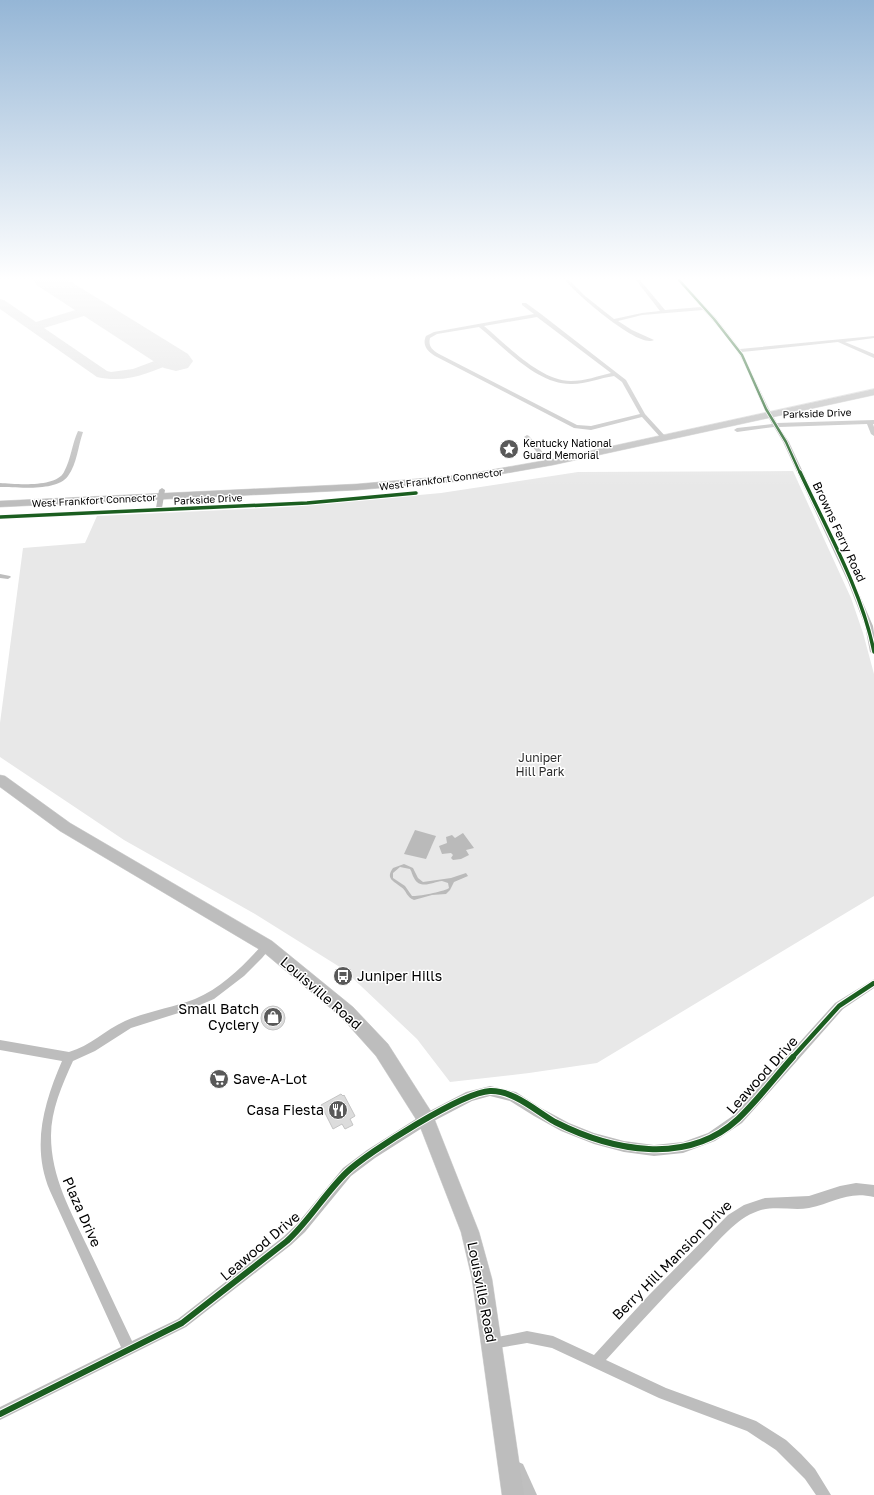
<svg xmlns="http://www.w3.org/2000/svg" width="874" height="1495" font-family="'Golos Text',sans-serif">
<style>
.green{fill:#e8e8e8}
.water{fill:#bababa;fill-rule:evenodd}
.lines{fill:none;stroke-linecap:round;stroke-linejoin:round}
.taxiway{fill:#dedede;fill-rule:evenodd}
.runway{fill:#dedede;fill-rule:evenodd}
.building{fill:#dcdcdc;stroke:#c4c4c4}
.primary-casing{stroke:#dbdbdb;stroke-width:1}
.highway-casing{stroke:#dbdbdb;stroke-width:1}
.street{fill:#bdbdbd;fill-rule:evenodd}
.secondary{fill:#bfbfbf;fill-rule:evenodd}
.primary{fill:#bdbdbd;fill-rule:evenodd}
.highway{fill:#bdbdbd;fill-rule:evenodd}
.cycleway-far3-casing{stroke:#fff;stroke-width:4}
.cycleway-far2-casing{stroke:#fff;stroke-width:5.5}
.cycleway-far1-casing{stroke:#fff;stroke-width:7}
.cycleway-casing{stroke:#fff;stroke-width:8}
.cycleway-far3{stroke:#1b5e20;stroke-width:2.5}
.cycleway-far2{stroke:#1b5e20;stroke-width:3.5}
.cycleway-far1{stroke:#1b5e20;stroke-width:4.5}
.cycleway{stroke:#1b5e20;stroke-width:6}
.labels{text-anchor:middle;stroke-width:3;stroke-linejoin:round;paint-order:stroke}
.far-street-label{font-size:10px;fill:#000;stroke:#fff}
.far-poi-label{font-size:10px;fill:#000;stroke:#fff;text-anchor:start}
.street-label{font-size:12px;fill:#000;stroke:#fff}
.park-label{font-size:12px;fill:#2d2d2d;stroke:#fff}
.near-poi-label{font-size:14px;fill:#000;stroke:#fff;text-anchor:start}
.near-street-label{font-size:14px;fill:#000;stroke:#fff}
</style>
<rect width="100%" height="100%" fill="#fff"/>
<polygon class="green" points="793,471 851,598 863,633 874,674 874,896 597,1063 529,1073 450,1082 417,1039 343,969 255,914 124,840 0,757 0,723 23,548 85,543 97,516 288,507 441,493 578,472"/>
<g class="water">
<polygon points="415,830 436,836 426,859 404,854"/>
<polygon points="463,833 474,848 466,850 469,855 461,859 453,860 451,858 453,855 451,853 442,854 439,846 447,843 446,837 452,835 455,838"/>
<path d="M404,864L413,868L418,878L423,882L451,878L466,873L468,876L454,882L450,890L446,894L432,895L414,900C406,897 407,891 401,887C394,881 385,879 393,868ZM400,867L410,869C412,872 412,875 414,878C420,890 433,882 442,881L448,883L449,888C446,891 417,897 412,896L405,886L393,878V873Z"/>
</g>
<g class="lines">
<path class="taxiway" d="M0,299L4,300L36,322L89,306H97L99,309L97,312L44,328L107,371L111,372L133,369L173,354L178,355L180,358L178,361C151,372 127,384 97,377L0,309Z"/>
<polygon class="runway" points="33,280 68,280 188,354 193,361 188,368 176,371 164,368 38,286"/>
</g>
<g class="building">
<circle cx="273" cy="1018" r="12"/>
<polygon points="341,1094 343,1096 344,1095 355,1116 350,1119 353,1125 345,1129 342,1124 333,1129 321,1105"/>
</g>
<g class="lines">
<g class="primary-casing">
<polygon id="primary" points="0,775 5,776 70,823 272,941 353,1007 388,1044 432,1113 479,1232 492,1279 524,1495 502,1495 472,1279 461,1232 419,1124 376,1056 341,1017 262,951 60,831 0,787"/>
</g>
<g class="highway-casing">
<polygon id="highway" points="874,389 874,395 553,465 462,481 357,490 0,507 0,501 357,484 462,475 553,459"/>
</g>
<g class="street">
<path d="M565,280H569L585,296L614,319L642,313L660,311L636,280H640L665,310L701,307L677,280H681L716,318L740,349L874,336V338L845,342L874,354V358L838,342L742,352L769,409L777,423L874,420V424H873L874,427V436L871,434L867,424L779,427L789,442L854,582L873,626L874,633V654L870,652L865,626L848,582L783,442L774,427L737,432L734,430L737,428L772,424C759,402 752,378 740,356C732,342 714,322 703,310L642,315L618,321L632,330L654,340C639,349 575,293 565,280Z"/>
<path d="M522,303H526L541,314L626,380L645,414L666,437V439H662L642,417L591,430L574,428L435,356C427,351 422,345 426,336L434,332L534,314L522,305ZM537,317L611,373C598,376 585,381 571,381C540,381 507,345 484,326ZM479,327C504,347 537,385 572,384C586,384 600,378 614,376L622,382L640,414L591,426L577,425L439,354C432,350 428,346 430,338L437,334Z"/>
<path d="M78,431L83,432C78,446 77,464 68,476C57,492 17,487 0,487V483C16,484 56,488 64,472C71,459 72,444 78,431Z"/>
<polygon points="527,435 529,436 551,462 551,464 547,464 525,438 524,437"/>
<polygon points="162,488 165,490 162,508 307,501 416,491 419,493 416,495 307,505 0,519 0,515 156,508 159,490"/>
<polygon points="0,574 10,576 11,577 8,579 0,578"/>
<path d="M267,942L270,943L272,946L262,958L244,976L214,999L188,1010L131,1028L95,1051L73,1061C62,1085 51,1110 51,1136C51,1177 71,1212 88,1248C103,1279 117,1310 132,1341L178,1319L283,1237L297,1224L343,1168L367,1150L422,1115L466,1092L490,1086L516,1092L541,1108L569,1123L594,1133L624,1141L654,1145L683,1142L708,1133L734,1115L835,1003L874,979V988L843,1009L742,1123L715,1141L683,1153L654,1156L624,1152L594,1144L561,1131L534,1116L510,1101L490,1096L472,1101L430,1123L375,1158L351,1176L305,1232L291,1245L186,1327L0,1420V1407L121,1347L50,1191C31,1146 44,1103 62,1061L0,1050V1040L69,1052C90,1046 105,1030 125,1021C148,1011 172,1008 195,999C223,987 244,965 264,943Z"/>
<path d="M856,1183L874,1185V1197C846,1191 835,1203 809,1208C792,1211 775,1205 758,1211C735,1219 719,1241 702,1258C669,1291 638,1325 606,1360L666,1388L756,1421L786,1440L801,1454L815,1469L831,1495H816L805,1479L776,1450L747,1431L659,1398L552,1348L527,1343L492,1349L488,1347L486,1343L488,1339L527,1331L553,1336L594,1355L649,1295L728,1215L744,1205L765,1198L809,1196L840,1186Z"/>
</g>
<polygon class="secondary" points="516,1461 523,1464 537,1495 517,1495 506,1471 509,1464"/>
<use href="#primary" class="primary"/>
<use href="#highway" class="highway"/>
<g class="cycleway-far3-casing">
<polyline id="cycleway-far3" points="679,280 714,319 742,355 766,409 786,442 800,473"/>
</g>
<g class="cycleway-far2-casing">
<g id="cycleway-far2">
<path d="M800,472C826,528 862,591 874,652"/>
<polyline points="0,517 307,503 416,493"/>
</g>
</g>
<g class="cycleway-far1-casing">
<polyline id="cycleway-far1" points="792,1058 839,1006 874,983"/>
</g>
<g class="cycleway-casing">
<path id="cycleway" d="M0,1414L182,1323L287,1241C310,1220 325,1193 347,1172C368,1152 463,1092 490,1091C513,1090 536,1111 555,1122C612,1151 687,1166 738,1119C758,1100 775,1077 793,1057"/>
</g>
<use href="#cycleway-far3" class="cycleway-far3"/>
<use href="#cycleway-far2" class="cycleway-far2"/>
<use href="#cycleway-far1" class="cycleway-far1"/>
<use href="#cycleway" class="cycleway"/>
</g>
<linearGradient id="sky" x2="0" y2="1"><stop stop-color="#95b6d6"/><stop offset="0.57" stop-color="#fff"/><stop offset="1" stop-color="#fff" stop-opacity="0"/></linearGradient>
<rect width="874" height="489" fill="url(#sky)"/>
<defs>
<g id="sight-disc" transform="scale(1)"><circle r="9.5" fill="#595959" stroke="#fff"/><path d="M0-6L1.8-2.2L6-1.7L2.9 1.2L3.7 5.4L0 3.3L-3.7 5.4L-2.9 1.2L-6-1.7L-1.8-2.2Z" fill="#fff"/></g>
<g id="bus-disc" transform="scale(1)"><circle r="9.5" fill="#595959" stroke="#fff"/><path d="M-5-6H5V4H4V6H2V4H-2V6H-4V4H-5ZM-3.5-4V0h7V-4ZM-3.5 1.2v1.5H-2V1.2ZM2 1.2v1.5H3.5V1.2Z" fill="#fff"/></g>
<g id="shop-disc" transform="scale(1)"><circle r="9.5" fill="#595959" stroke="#fff"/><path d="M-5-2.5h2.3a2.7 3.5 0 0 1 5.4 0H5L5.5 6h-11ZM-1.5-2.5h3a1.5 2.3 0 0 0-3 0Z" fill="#fff"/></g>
<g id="supermarket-disc" transform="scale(1)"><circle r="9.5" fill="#595959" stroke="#fff"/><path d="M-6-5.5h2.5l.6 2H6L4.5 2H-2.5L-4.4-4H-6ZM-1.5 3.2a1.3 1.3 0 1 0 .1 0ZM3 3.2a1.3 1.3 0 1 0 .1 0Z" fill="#fff"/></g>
<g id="restaurant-disc" transform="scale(1)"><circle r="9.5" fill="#595959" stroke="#fff"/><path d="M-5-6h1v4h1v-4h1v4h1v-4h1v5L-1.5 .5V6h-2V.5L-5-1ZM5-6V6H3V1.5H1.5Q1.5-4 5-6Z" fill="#fff"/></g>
</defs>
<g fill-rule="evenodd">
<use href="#sight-disc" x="509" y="449"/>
<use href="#bus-disc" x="343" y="976"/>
<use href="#shop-disc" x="273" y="1017"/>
<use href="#supermarket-disc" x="219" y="1079"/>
<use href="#restaurant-disc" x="338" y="1110"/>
</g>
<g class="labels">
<g class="far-street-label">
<text transform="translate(817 413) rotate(-2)" y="4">Parkside Drive</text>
<text transform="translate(441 479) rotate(-7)" y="4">West Frankfort Connector</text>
<text transform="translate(208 499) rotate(-3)" y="4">Parkside Drive</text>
<text transform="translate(94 500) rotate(-3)" y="4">West Frankfort Connector</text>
</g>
<g class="far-poi-label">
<text x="523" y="447">Kentucky National<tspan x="523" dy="12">Guard Memorial</tspan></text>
</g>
<g class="street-label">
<text transform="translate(839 532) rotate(65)" y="4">Browns Ferry Road</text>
</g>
<g class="park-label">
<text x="540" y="762">Juniper<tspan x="540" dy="14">Hill Park</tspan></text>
</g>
<g class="near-poi-label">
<text x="357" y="981">Juniper Hills</text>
<text x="259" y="1014" text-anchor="end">Small Batch<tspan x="259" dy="16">Cyclery</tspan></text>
<text x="233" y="1084">Save-A-Lot</text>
<text x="324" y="1115" text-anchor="end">Casa Fiesta</text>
</g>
<g class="near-street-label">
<text transform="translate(321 993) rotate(41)" y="5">Louisville Road</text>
<text transform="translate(762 1075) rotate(-48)" y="5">Leawood Drive</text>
<text transform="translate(82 1212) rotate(66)" y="5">Plaza Drive</text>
<text transform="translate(260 1246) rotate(-40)" y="5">Leawood Drive</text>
<text transform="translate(672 1260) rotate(-45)" y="5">Berry Hill Mansion Drive</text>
<text transform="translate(482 1292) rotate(79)" y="5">Louisville Road</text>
</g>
</g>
</svg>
